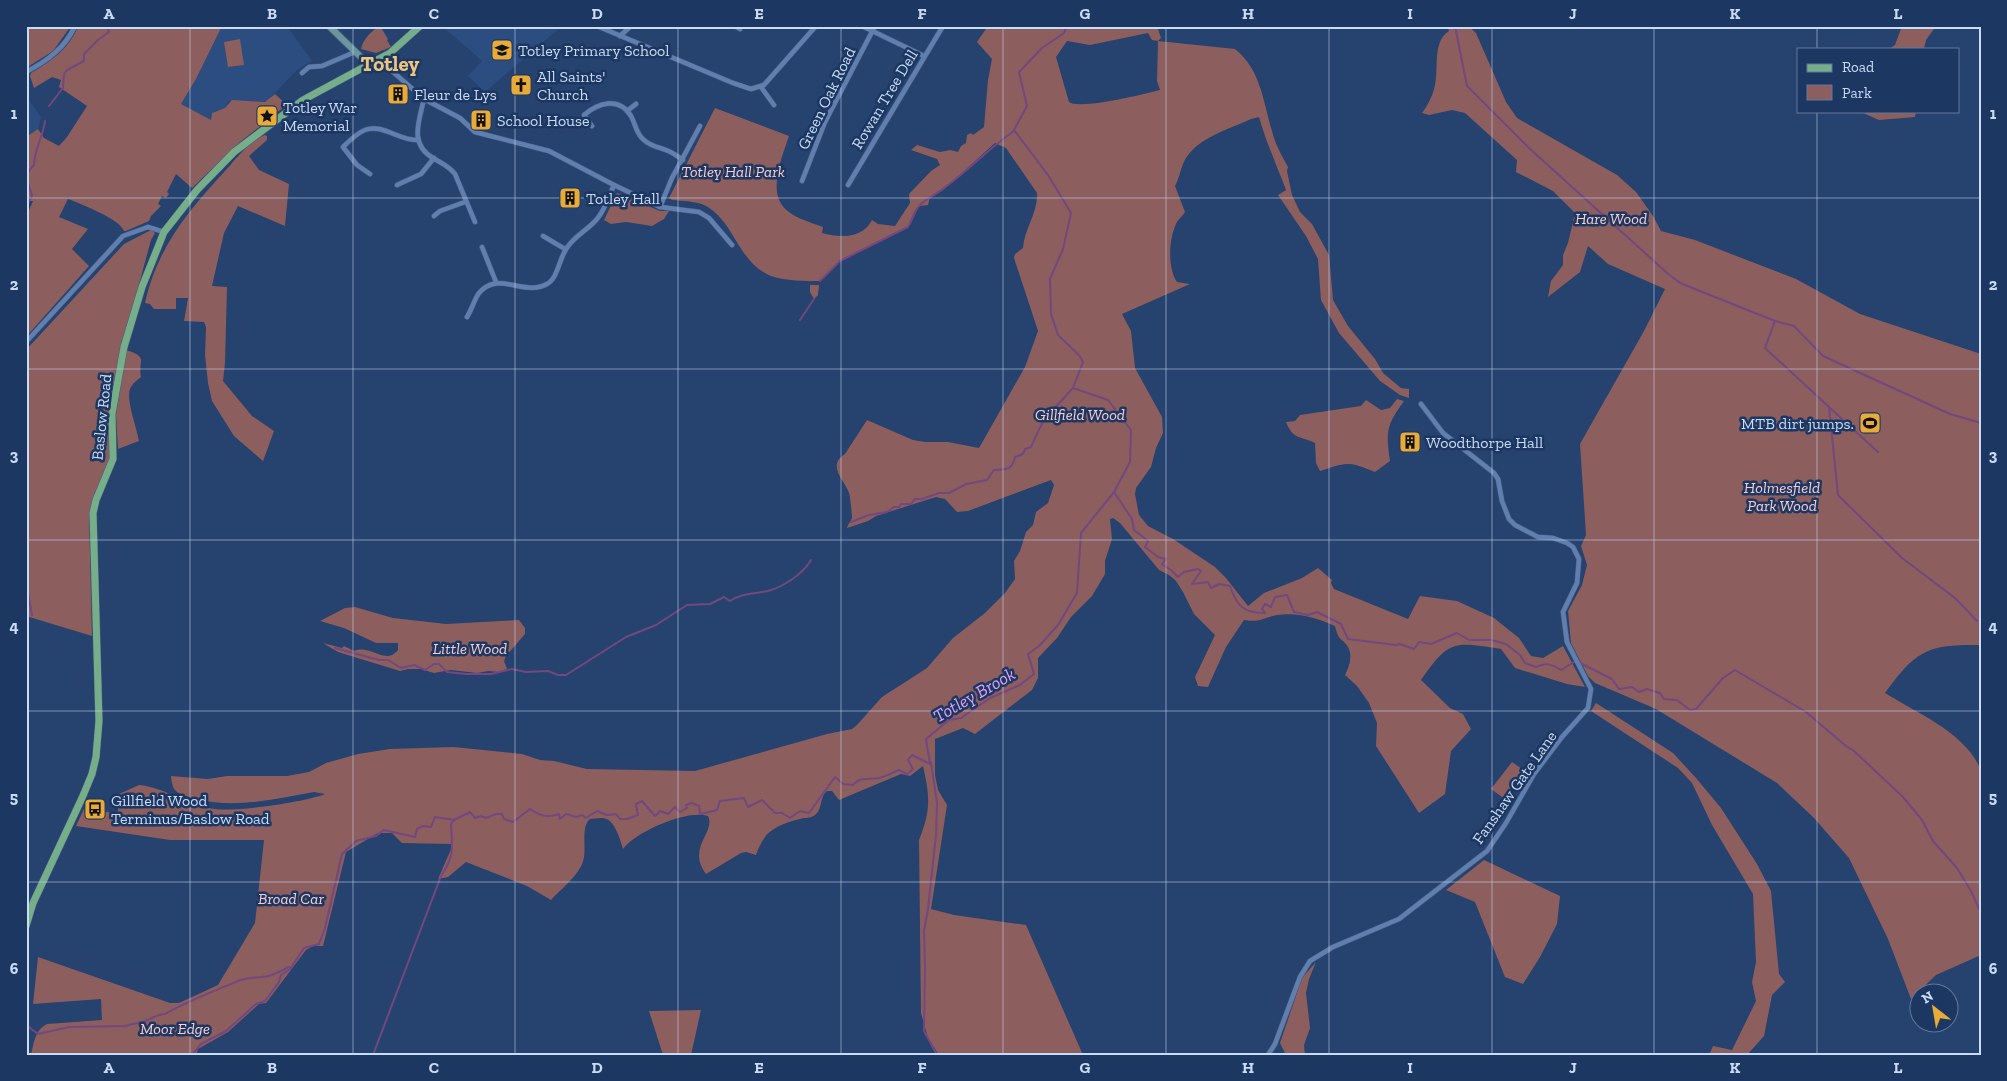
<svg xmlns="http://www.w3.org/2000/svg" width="2007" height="1081" font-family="'Zilla Slab',serif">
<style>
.built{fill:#2c4d7f}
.green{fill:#8d5e5e;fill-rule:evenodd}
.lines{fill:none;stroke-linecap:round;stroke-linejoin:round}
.stream{stroke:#73477f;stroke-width:2}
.street-casing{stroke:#455e82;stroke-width:5.5}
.secondary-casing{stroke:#455e82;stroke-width:8}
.primary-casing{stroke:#455e82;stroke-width:8}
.street{stroke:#607faf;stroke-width:4.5}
.secondary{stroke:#6b969c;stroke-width:6}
.primary{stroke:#76ae89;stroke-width:7}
.grid{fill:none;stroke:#cadbf5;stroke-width:1;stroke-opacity:0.55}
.labels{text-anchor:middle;stroke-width:5;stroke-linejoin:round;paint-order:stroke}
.poi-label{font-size:16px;fill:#cadbf5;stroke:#1c3762;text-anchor:start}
.street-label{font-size:16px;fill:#cadbf5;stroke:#1c3762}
.park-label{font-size:16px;font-style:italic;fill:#fbcdcd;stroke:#1c3762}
.water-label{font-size:18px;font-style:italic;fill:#e2a2f4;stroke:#1c3762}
.district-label{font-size:21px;font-weight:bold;fill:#efc47f;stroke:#1c3762}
.neatline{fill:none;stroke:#cadbf5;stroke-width:2}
.grid-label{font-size:16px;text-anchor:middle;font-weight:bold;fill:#cadbf5}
</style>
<rect width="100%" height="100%" fill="#26426e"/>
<g class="built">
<polygon points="222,26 287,26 312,61 296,71 267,101 229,101 225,108 213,112 211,121 181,104 196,79"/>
<polygon points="442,26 562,26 485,92 468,76 482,61"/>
<polygon points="26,96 41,117 38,129 29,135 26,131"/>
</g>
<g class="green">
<polygon points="26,26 71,26 53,51 26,68"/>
<path d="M78,26H222L196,79L181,104L211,120L212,113L225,108L232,100L265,102L275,94L287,105L272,116L269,112L263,115L267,121L240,142L192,188L176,174L167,192L169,194L166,198L162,196L158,204L161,206L151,216L149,221L126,231H124C120,219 81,204 68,199L59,217L88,229L72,249L89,266L26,337V217L33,201H26V131L29,135L38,129L44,138L59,146L67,137L87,106L59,87L61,80L52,77L34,88L30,76L31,73C50,62 70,48 78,26Z"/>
<path d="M380,26L388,39L387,40L391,47L376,53L361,49C363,39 372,30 380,26Z"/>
<path d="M988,26H1157L1161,38L1158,41L1235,49C1261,70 1263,101 1272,131C1275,144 1282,156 1288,167L1287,171L1292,195L1300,212L1312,224L1329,255L1333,300L1348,326L1375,359L1383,373L1401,388L1409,389V398L1400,395L1380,381L1339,333L1321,300L1318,259L1306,236L1278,195L1286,190C1277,166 1266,142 1259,117L1251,119C1228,130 1194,138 1183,164C1180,171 1179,179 1175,186L1185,212C1183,215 1179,219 1177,222C1169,236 1167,268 1177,282L1190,284L1122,314L1131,331L1135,368L1162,417L1163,433L1156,448L1151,467L1136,488L1135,494L1139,515L1148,526L1173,539L1215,567L1226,578L1248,606L1264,593L1302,578L1318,568L1332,580L1331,583L1334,589L1408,619L1420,596L1457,601L1494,618L1519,638L1531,656L1543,658L1563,646L1585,687L1567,684L1515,668L1501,649C1453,642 1450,639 1421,680L1450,708L1463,714L1471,729L1451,751L1445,794L1419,813L1376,746L1377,723L1369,703L1357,686L1345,675C1349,667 1353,656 1348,647C1342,637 1339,643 1335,626C1318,618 1297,612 1278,615C1263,617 1261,623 1244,620L1226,647L1208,687L1198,686L1195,677L1215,635L1194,614L1183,592L1176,581L1169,575L1159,570L1120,523L1113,518L1110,519L1112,539L1105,561V574L1092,596L1071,617L1057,638L1038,658V678L1032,690L975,734L963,728L935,739V775L938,790L947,805L931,909L954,915L1026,925L1083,1055H939L928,1038L921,1013L919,840C931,810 930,797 923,766L910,776L901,774L839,800L832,791H827C819,797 823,809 815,815C810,819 805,817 800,819C789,821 771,828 765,837C761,843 758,849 756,855L746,852L741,853L706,874C686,847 716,833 708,816C687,809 635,832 623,849C621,842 615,821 606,819C602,817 595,819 590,819C581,826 586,846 584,857C582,873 562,888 551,900L527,886L466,862L448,877L438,879L452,847L451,844L402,843L392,833H378L346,852L323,946H313L306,950L266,1003L259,1004L228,1032L198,1049L196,1055H31C34,1042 35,1030 47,1024L102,1020L101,999L33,1004L38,957L170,1003H179L218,985L255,923L264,840H170L76,826L84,809L114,813L118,811L119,794L139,785C164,787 189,806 215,809C235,812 306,802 325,794L314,792C274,799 233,810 193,798C186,796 177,795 173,787C172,784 171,779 171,776L208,779L227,776H287L309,772L326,763L358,754L390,749L454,747L522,754L540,760L554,761L587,769L695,771L827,734L852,729L857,725L882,697L927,668L953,638L985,613L1005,593L1015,579L1014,561L1020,551L1026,532L1033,525L1036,512L1048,503L1054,485L1051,480L968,511L957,512L945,499L936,497L876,516L868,521L847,528C848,524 852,520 852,517C852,515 850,494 849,493C845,480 826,466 845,454L867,420L913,440L925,442H948L979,448L1025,367L1038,331L1014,258L1015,254L1023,248C1024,230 1038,213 1037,193L1006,148L995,143L943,190L930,197L928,205L919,206L912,217L908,227L840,261L820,281C805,281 786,281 771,276C738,263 735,222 706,206C696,201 683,201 672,200L669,198L715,108L789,136C783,154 769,187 782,205C790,217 810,222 823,227L822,233C840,238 862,239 872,220L878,224L895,226L910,203L909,194L931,171L940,165L937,159L911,150L917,145L940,152L950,150L958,152L961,146L966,143L967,135L971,133L973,135L984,127L988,80L992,59L977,42ZM1148,33L1152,40L1158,41L1157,81L1160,90C1145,94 1080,110 1069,102L1056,57L1067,41L1090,45Z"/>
<path d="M1447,26H1468L1476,33L1506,102L1517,118L1617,175L1636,192L1653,216L1661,231L1695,240L1796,279L1860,314L1981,354V645C1928,644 1916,650 1885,693C1917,713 1968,734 1981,771V955L1936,975L1911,999L1888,939L1849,858L1814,818L1777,783L1656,709L1595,683L1588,676L1571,643L1568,611L1582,585L1587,565L1581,546L1586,535L1580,444L1644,331L1665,289L1608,264L1588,246L1580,272L1548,297L1551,281L1563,265V255L1568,243L1575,213L1553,191L1516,172L1517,160L1465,113L1452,110L1429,115L1422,113C1428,105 1433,95 1435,85C1439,67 1432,42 1449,31Z"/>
<polygon points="1902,26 1936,26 1926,40 1924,49 1889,49 1895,45"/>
<polygon points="240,39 244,65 228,67 224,42"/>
<polygon points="1862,111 1916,111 1915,117 1879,120 1863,113"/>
<path d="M265,135L267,136V140L249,156L259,170L289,184L285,226L238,206L224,233L212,286L227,287L225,363L223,381L252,416L274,431L263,461L234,436L212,401L208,383L205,355L206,327L204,322L184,321L188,298H176V309H154L150,304L145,303C157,248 188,211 225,171C237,158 248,142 265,135Z"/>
<polygon points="617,193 660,211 669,211 664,219 652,226 626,222 611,224 604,220"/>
<polygon points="151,230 155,233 151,240 117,366 110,408 109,460 89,513 92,636 26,616 26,350 124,244"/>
<polygon points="810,285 819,285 818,295 814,299 810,292"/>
<path d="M126,350C149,357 138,360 141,377C137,380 132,384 130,389C126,401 137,428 139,441L118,449L116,415Z"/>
<path d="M1397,399L1404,401C1386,426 1386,431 1390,461L1375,472C1348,461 1348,462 1320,471L1316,463L1315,443C1301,436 1293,440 1286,422L1295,421L1300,415L1361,406L1366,400L1381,410L1390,408Z"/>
<path d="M355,607L393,618L446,624L519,620L525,628V634L506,656L504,661L507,669L499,672L488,671L477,673L451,670L434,673L421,669H408L400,671L338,652L323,643L342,648L344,646L354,651C371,644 385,666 398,650V643H376L344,628L320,621L345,608Z"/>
<polygon points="1596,703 1673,753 1696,778 1721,808 1757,864 1771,891 1779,974 1785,982 1772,995 1764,1036 1747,1055 1709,1055 1713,1046 1732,1050 1756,1001 1752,982 1756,962 1753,894 1712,825 1692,783 1678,768 1591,711"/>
<polygon points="1512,762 1526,772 1505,799 1491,789"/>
<polygon points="1484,860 1560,896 1557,924 1540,957 1523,984 1505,977 1475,902 1446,890"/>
<polygon points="1316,962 1309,979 1306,993 1310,1028 1304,1045 1305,1055 1286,1055 1280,1043 1302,978"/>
<polygon points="701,1010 691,1055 663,1055 649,1011"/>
</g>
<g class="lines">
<g class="stream">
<polyline points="1455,26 1467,86 1529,148 1666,272 1680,283 1775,321 1794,326 1823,356 1950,414 1981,423"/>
<polyline points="49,106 63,88 64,74 67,70 84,61 84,54 98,40 109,32 107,26"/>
<path d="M26,206L32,196C29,182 22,177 34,165C34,150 43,137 45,121"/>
<path d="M820,281L840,261L908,227C913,220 913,213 919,206C926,198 936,195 944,188C969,170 988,149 1014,131"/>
<polyline points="800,320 814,299"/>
<polyline points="1775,321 1765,348 1829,407 1838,495 1902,558 1955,598 1977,621"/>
<polyline points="1830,408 1878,452"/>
<path d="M1114,492L1132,519L1134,530L1148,541L1145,547L1158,557L1166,559L1162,564L1171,570L1178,577L1184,572L1198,569L1201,571L1192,584L1208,582L1211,588L1219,584L1230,586C1237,606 1243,613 1265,613L1262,609L1265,604L1271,607L1275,597L1287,595L1294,612L1308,615L1317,612L1341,624L1348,639L1396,645L1400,644L1414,649L1419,642L1431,644L1457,633L1469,640H1491L1506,644L1520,655L1525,663L1536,667C1546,662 1551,664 1561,670L1574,662"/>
<path d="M851,522L869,515L887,512L894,507H899L901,504H911L915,499H922L939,493H949L966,484L987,480L994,470C1006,469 1012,471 1015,457C1020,455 1024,455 1025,449L1031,447C1035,439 1043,418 1050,412C1058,405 1065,397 1072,389"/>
<polyline points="26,575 27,588 32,615"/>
<path d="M335,648L379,660H388L401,668L414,665L425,670L434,664H439L447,672L466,674H491L512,669L526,672L548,671L558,675H566L626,637L656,625L687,605L710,604L724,597L730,601C742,593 754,594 768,591C783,587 803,574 811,560"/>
<polyline points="1578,662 1612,679 1619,689 1632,687 1639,692 1647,689 1660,693 1664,699 1677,700 1690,710 1696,709 1723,678 1735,670 1806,712 1846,746 1854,751 1903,797 1922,820 1933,841 1957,868 1971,891 1981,913"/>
<polyline points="931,762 937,803 936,835 928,909 924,931 925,969 924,1031 937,1055"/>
<path d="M29,1027L38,1034L69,1027L126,1026C132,1023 136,1024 142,1022C150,1020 157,1014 165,1014C188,1001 216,990 241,980C250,977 260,978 268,976C271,976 285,969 289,967"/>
<path d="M192,1055L201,1044L226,1031L256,1004L265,1001L279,982L281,975L290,969L304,948L319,944L325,928L342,854L356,841L376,836L384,830L415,837L417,829L423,826L431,827L435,817L454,820L470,812L475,818L481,816L486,818L496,814H502L504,819L513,822L530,809C540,816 548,818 559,814L560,819L566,814L576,817L582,815L586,818L597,811L607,815L616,814L620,819H627L638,815L636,804L642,801L655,816L660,811L668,814L675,807L680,812L687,808L686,805L692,803L699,806L700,814L717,810L720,801L744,798L748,807L762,800L775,813H782L790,818L800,811L809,813L835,777L843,784L853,785C860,776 870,780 879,778C886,776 892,773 899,770L907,774L913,769L908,760L912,755L930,764L926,739L949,720L961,718L990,698L1020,685L1034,674L1028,654L1039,646L1058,625L1077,593L1081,533L1114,492L1130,462L1131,430L1108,400L1073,388L1083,362L1079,355L1058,335L1051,314L1050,279L1063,249L1071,213L1048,175L1014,130L1027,106L1019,72L1042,48L1064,33L1067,26"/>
<path d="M373,1055L441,876C455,856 452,847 451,824L454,820"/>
</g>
<g class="street-casing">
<g id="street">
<polyline points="597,26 733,83 751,89 764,85 816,26"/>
<polyline points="735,26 740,29"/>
<polyline points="862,26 924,56"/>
<polyline points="620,36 631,26"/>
<polyline points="381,59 392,71 424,99 460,118 475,132 549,151 614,185 660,207 699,212 709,218 732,245"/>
<path d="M26,72C47,61 65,48 75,26"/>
<polyline points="302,73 309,67 322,66 355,52"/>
<polyline points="761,87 774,105"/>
<path d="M424,99C419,121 409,144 433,158C441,163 449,166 455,174L475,222"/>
<polyline points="627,111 636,104"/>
<path d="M592,126L584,115C598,103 619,96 631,116C636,125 636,134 644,140C650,146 658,147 666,150C672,152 677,156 683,160"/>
<path d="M370,174L357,165L343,147C349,141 357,133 365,130C382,123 399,141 418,140"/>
<polyline points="802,181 825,122 875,26"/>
<polyline points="397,185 421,174 434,158"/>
<polyline points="848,185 943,26"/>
<polyline points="660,207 672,178 700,126"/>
<polyline points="434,216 440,211 465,202"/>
<polyline points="543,236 565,249"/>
<polyline points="482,247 496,282"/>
<path d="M467,317C472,309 474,300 479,293C498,270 524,297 547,284C557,279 559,261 565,251C572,237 587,231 597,219C605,210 609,196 614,185"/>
<polyline points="26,342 123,236 148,227 164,232"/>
<polyline points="1268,1055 1275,1044 1300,977 1310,961 1333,947 1399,919 1487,851 1506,823 1534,774 1562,737 1588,708 1591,689 1567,642 1563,612 1577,583 1579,559 1573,547 1567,543 1553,538 1538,537 1515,525 1509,519 1502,501 1498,479 1494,473 1443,433 1421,404"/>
</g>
</g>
<g class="secondary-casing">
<polyline id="secondary" points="329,26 369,65"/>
</g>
<g class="primary-casing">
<polyline id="primary" points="26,926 33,903 82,798 92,774 96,757 99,721 93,513 96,500 113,459 112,414 124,347 142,287 164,232 197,190 234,152 303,100 390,53 420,26"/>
</g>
<use href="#street" class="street"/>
<use href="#secondary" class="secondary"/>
<use href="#primary" class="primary"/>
</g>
<path class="grid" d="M190,26V1055M353,26V1055M515,26V1055M678,26V1055M841,26V1055M1003,26V1055M1166,26V1055M1329,26V1055M1492,26V1055M1654,26V1055M1817,26V49M1817,111V1055M26,198H1981M26,369H1981M26,540H1981M26,711H1981M26,882H1981"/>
<defs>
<g id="school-square" transform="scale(1.125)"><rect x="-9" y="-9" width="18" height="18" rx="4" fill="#e9ab38" stroke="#1c3762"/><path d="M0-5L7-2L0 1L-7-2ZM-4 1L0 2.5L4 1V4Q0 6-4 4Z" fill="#111"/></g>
<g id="church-square" transform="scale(1.125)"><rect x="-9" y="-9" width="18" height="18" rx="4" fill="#e9ab38" stroke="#1c3762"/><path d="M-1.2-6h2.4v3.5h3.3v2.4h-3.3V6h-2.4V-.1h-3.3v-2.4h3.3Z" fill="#111"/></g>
<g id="building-square" transform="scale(1.125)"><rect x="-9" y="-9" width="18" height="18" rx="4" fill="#e9ab38" stroke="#1c3762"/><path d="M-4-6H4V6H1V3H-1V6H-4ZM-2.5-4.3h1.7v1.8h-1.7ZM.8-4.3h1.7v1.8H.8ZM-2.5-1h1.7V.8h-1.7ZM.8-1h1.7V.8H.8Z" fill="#111"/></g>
<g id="sight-square" transform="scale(1.125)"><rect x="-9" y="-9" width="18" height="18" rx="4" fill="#e9ab38" stroke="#1c3762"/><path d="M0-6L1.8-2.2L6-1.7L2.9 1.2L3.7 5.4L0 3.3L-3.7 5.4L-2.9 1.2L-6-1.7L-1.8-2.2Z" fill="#111"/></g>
<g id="stadium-square" transform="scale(1.125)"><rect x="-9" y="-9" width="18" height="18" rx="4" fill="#e9ab38" stroke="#1c3762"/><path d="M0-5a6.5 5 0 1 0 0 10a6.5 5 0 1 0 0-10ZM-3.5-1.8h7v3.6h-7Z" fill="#111"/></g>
<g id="bus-square" transform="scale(1.125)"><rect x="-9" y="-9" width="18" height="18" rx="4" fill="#e9ab38" stroke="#1c3762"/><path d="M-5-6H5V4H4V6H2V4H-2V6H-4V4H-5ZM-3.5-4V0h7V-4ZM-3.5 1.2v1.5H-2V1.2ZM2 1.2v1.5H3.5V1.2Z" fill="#111"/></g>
</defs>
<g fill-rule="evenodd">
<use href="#school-square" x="502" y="50"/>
<use href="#church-square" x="521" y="85"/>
<use href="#building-square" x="398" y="94"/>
<use href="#sight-square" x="267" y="116"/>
<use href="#building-square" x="481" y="120"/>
<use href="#building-square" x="570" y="198"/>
<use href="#stadium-square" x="1870" y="423"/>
<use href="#building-square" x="1410" y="442"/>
<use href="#bus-square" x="95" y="809"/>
</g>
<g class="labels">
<g class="poi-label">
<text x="518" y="56">Totley Primary School</text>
<text x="537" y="82">All Saints'<tspan x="537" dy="18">Church</tspan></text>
<text x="414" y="100">Fleur de Lys</text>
<text x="283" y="113">Totley War<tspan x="283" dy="18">Memorial</tspan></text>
<text x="497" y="126">School House</text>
<text x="586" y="204">Totley Hall</text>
<text x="1854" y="429" text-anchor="end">MTB dirt jumps.</text>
<text x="1426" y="448">Woodthorpe Hall</text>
<text x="111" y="806">Gillfield Wood<tspan x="111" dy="18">Terminus/Baslow Road</tspan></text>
</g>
<g class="street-label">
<text transform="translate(826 98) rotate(-64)" y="6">Green Oak Road</text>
<text transform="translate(884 99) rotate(-59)" y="6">Rowan Tree Dell</text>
<text transform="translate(101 417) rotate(-84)" y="6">Baslow Road</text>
<text transform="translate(1514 787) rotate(-55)" y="6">Fanshaw Gate Lane</text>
</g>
<g class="park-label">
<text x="733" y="177">Totley Hall Park</text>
<text x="1611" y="224">Hare Wood</text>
<text x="1080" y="420">Gillfield Wood</text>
<text x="1782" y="493">Holmesfield<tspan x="1782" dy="18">Park Wood</tspan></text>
<text x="470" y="654">Little Wood</text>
<text x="291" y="904">Broad Car</text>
<text x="175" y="1034">Moor Edge</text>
</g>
<g class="water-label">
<text transform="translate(974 695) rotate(-30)" y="6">Totley Brook</text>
</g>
<g class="district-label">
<text x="390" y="71">Totley</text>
</g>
</g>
<rect width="2007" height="1081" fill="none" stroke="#1c3762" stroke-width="55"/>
<rect x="1797" y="48" width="162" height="65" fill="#1c3762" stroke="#62799d"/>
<rect x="1807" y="64" width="25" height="8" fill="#76ae89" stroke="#62799d"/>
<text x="1842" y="72" font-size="15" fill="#cadbf5">Road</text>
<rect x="1807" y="85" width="25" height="15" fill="#8d5e5e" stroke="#62799d"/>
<text x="1842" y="98" font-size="15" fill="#cadbf5">Park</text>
<g transform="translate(1934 1008) rotate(329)"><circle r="24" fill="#1c3762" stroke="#62799d"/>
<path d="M0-4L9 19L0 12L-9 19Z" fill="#e9ab38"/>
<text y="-8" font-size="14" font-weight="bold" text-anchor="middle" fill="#cadbf5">N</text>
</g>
<rect x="28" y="28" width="1952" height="1026" class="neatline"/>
<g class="grid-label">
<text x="109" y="19">A</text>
<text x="272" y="19">B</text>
<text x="434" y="19">C</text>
<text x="597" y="19">D</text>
<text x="759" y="19">E</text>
<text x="922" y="19">F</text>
<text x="1085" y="19">G</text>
<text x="1248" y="19">H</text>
<text x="1410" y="19">I</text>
<text x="1573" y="19">J</text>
<text x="1735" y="19">K</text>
<text x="1898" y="19">L</text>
<text x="14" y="119">1</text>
<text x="1993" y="119">1</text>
<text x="14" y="290">2</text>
<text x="1993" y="290">2</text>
<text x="14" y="461">3</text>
<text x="1993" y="461">3</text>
<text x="14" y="632">4</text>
<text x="1993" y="632">4</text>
<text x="14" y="803">5</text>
<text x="1993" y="803">5</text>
<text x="14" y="974">6</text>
<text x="1993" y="974">6</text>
<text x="109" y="1073">A</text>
<text x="272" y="1073">B</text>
<text x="434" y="1073">C</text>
<text x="597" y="1073">D</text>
<text x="759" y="1073">E</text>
<text x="922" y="1073">F</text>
<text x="1085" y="1073">G</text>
<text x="1248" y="1073">H</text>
<text x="1410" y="1073">I</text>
<text x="1573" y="1073">J</text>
<text x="1735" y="1073">K</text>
<text x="1898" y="1073">L</text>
</g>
</svg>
